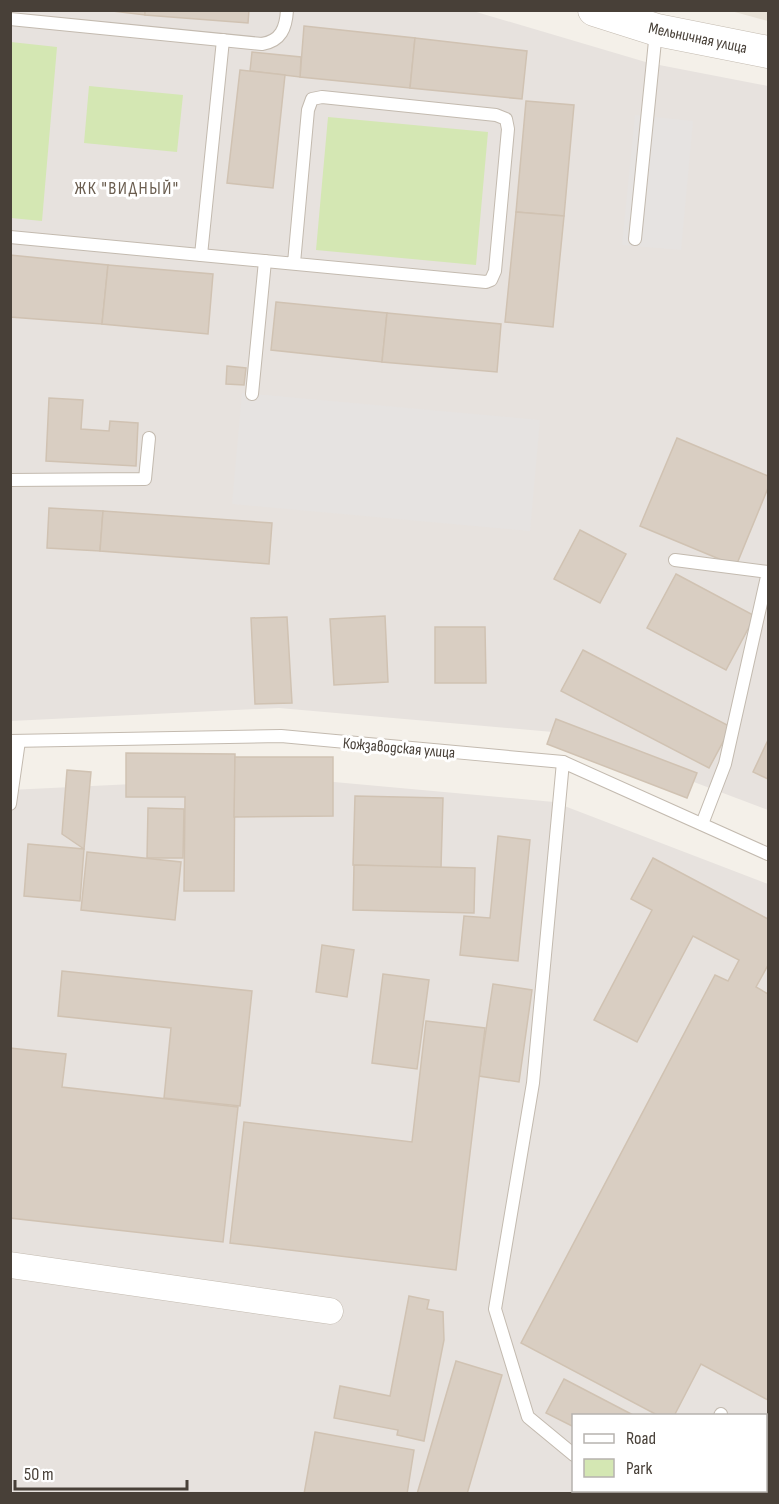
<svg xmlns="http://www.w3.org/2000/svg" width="779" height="1504" font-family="'Sofia Sans Condensed',sans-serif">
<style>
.residential{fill:#e8e2d7}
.industrial{fill:#e7e2de;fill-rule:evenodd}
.green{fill:#d4e7b3}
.parking{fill:#e6e3e1}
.building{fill:#d9cec2;stroke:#d0c2b2;stroke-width:1.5}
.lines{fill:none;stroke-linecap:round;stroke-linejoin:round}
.service-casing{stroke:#c3baaf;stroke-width:14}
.minor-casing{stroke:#c3baaf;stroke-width:27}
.tertiary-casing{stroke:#c3baaf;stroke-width:33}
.service{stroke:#fff;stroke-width:12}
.minor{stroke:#fff;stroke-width:26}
.tertiary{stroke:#fff;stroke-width:32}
.labels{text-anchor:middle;stroke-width:6;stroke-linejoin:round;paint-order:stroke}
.street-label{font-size:16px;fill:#484038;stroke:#fff}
.neighbourhood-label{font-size:18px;letter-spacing:1.5px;fill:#6a5d4f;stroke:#fff}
</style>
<rect width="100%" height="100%" fill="#f4f0e9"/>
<polygon class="residential" points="731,11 768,11 768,21"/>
<g class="industrial">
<polygon points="10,11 473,11 649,63 768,86 768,810 564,733 279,708 11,721"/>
<path d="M279,777L554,802L768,884V1493H11L10,790ZM574,1416H766V1490H574Z"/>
</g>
<g class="green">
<polygon points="11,42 57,47 42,221 11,218"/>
<polygon points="89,86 183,95 177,152 84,143"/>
<polygon points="328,117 488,132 476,265 316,250"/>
</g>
<g class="parking">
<polygon points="635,115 693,121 681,250 622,245"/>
<polygon points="242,393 540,420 530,531 232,504"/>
</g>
<g class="building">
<polygon points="104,10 145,10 145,15"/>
<polygon points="145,10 249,10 248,23 145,15"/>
<polygon points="304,26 415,38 410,88 300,77"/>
<polygon points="415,38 527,51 522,99 410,88"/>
<polygon points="252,52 301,57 300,77 250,71"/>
<polygon points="240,70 285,75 273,188 227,183"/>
<polygon points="526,101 574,105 564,216 516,212"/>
<polygon points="516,212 564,216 553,327 505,322"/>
<polygon points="10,255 108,265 102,324 10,317"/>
<polygon points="108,265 213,274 208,334 102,324"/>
<polygon points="276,302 387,313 382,362 271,350"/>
<polygon points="387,313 501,324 497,372 382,362"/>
<polygon points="227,366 246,368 244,385 226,384"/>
<polygon points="49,398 83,400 81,429 109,431 110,421 138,423 136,466 46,461"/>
<polygon points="677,438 768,476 768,488 736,566 640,526"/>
<polygon points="49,508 103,511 100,551 47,548"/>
<polygon points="103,511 272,523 269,564 100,551"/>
<polygon points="580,530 626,554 600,603 554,579"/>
<polygon points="676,574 755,616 726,670 647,628"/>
<polygon points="385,616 388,682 334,685 330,619"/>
<polygon points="287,617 292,703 255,704 251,618"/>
<polygon points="435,627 485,627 486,683 435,683"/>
<polygon points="583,650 731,727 709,768 561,691"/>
<polygon points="556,719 697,773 687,798 547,744"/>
<polygon points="768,740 768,779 753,772"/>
<polygon points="126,753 235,754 234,891 184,891 185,797 126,797"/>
<polygon points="235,757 333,757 333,816 234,817"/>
<polygon points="67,770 91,772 84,849 62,834"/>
<polygon points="355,796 443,798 441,868 353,865"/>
<polygon points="148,808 184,809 183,858 147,858"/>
<polygon points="498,836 530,840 518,961 460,955 464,916 490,918"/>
<polygon points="28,844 84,849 80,901 24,896"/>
<polygon points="87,852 181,862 175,920 81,910"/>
<polygon points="653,858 768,919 768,968 767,967 756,987 768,994 768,1400 701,1364 674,1416 659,1416 521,1343 715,975 728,981 739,960 693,936 637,1042 594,1020 652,910 631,899"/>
<polygon points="354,865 475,868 474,913 353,910"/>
<polygon points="322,945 354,950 347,997 316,992"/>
<polygon points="62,971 252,991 240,1106 164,1098 171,1028 58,1016"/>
<polygon points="383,974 429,980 417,1069 372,1063"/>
<polygon points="493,984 532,990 519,1082 479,1076"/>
<polygon points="426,1021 485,1028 456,1270 230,1243 244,1122 412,1142"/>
<polygon points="10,1048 66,1054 62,1087 238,1107 223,1242 10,1218"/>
<polygon points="409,1296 429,1300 427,1309 443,1312 444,1340 424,1441 397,1435 398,1430 334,1418 340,1386 390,1396"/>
<polygon points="456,1361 502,1375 467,1494 417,1494"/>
<polygon points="564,1379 635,1416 574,1416 574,1427 546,1413"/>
<polygon points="315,1432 414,1450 407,1494 304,1494"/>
<polygon points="766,1441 768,1443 768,1494 724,1494 725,1490 766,1490"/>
</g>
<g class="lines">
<g class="service-casing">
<g id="service">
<path d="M10,19L262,44C281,41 286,28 287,10"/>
<polyline points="10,237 486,282 491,280 495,271 508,129 506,119 496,115 322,97 312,99 308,110 294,263"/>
<polyline points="635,239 656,31"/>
<polyline points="201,255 223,40"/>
<polyline points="252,394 265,261"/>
<polyline points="10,480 145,479 149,438"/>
<polyline points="675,560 768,572 725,764 702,824"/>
<polyline points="10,741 281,736 563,762 768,854"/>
<polyline points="563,762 533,1083 495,1309 528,1417 574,1455"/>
<polyline points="10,804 19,741"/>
<polyline points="720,1416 721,1414"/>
<polyline points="630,1490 635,1494"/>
<polyline points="689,1494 690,1490"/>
</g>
</g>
<g class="minor-casing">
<polyline id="minor" points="10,1265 330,1311"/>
</g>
<g class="tertiary-casing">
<polyline id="tertiary" points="594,10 657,30 768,52"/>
</g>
<use href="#service" class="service"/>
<use href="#minor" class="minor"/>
<use href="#tertiary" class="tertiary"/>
</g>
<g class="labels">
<g class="street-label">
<text transform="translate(698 37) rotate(12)" y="6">Мельничная улица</text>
<text transform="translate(399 747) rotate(5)" y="6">Кожзаводская улица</text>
</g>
<g class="neighbourhood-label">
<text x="127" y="194">ЖК "ВИДНЫЙ"</text>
</g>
</g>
<rect width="779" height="1504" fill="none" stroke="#484038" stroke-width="24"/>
<rect x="572" y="1414" width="195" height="78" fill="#ffffff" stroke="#b6b3af" stroke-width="1.5"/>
<rect x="584" y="1434" width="30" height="9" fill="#ffffff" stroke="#b6b3af" stroke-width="1.5"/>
<text x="626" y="1444" font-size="18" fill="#484038">Road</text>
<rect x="584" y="1459" width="30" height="18" fill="#d4e7b3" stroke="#b6b3af" stroke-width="1.5"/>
<text x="626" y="1474" font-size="18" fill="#484038">Park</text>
<path d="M15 1480v9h172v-9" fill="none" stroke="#484038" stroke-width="3"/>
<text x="24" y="1480" font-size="18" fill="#484038" stroke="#ffffff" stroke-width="4.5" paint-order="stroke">50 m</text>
</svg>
